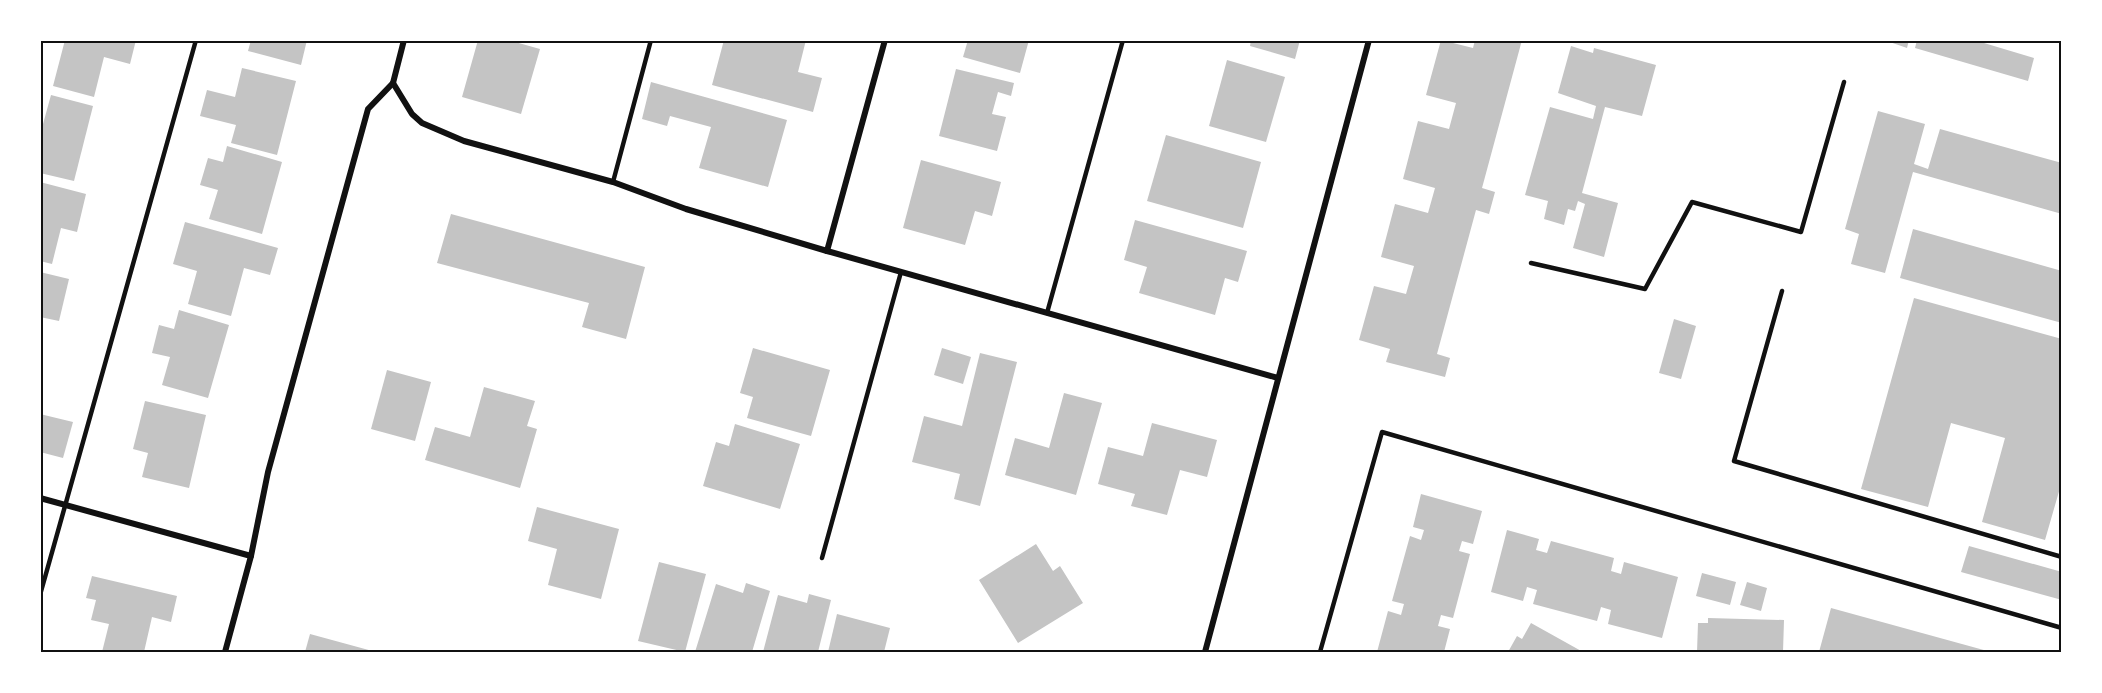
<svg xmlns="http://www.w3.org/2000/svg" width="2102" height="693" font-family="Mulish,sans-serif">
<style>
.building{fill:#c4c4c4}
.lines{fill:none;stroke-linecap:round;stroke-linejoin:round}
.service{stroke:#111;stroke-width:4.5}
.minor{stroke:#111;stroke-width:6}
.neatline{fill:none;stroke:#111;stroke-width:2}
</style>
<rect width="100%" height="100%" fill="#fff"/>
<g class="building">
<polygon points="65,40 136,40 130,64 104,57 94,97 53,86"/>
<polygon points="251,40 307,40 301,65 248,51"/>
<polygon points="478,40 508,40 540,49 521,114 462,97"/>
<polygon points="724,40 806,40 798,72 822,78 813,112 712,85"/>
<polygon points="968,40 1029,40 1020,73 963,57"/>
<polygon points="1251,40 1300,40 1295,59 1250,46"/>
<polygon points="1441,40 1473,48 1475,40 1522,40 1482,188 1495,192 1489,214 1476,210 1437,354 1450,358 1445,377 1386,362 1390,349 1359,340 1374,286 1406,294 1414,266 1381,257 1395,204 1428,213 1435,188 1403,179 1418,121 1449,129 1456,103 1426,95"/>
<polygon points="1884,40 1909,40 1907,48"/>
<polygon points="1917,40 1974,40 2034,58 2028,81 1915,48"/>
<polygon points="1571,46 1593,53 1594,48 1656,65 1642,116 1605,107 1582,193 1618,203 1604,257 1573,248 1585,204 1578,201 1575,211 1568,209 1564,225 1544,219 1548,201 1525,195 1550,107 1593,119 1596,106 1558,93"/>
<polygon points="1227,60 1285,77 1266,142 1209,126"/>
<polygon points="242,68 296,81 277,155 231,143 236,125 200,116 207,90 235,97"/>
<polygon points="956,69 1014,83 1011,96 998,92 992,114 1006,117 997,151 939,136"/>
<polygon points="651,82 787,120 768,187 699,168 711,127 670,116 667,126 642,119"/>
<polygon points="51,95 93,106 74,181 40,173 40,135"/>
<polygon points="1878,111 1925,124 1914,164 1928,169 1940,129 2062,163 2062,214 1913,172 1885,273 1851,264 1859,234 1845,229"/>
<polygon points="1166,135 1261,162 1243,228 1147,201"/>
<polygon points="227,146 282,162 262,234 209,219 218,190 200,185 208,158 223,162"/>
<polygon points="921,160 1001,182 992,216 975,211 965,245 903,228"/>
<polygon points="40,182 86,194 77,232 61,228 52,264 40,261"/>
<polygon points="451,214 645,267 626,339 582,327 589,303 437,263"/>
<polygon points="1135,220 1247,251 1238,282 1225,278 1215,315 1139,293 1147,267 1124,260"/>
<polygon points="185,222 278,248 270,275 244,268 231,316 188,304 197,271 173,264"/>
<polygon points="1913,229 2062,271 2062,323 1900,278"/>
<polygon points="40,272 69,279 59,321 40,317"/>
<polygon points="1914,298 2062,339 2062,481 2045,540 1982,522 2005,438 1951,423 1928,507 1861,489"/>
<polygon points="179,310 229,325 208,398 162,385 170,357 152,353 159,325 174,329"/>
<polygon points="1674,319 1696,326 1681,379 1659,373"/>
<polygon points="753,348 830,370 811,436 747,418 753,397 740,393"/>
<polygon points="942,348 971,357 963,384 934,375"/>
<polygon points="980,353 1017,362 980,506 954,499 960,474 912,462 924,416 962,426"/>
<polygon points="387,370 431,382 415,441 371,429"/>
<polygon points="484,387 535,401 527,426 537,429 520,488 425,460 435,427 470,437"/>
<polygon points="1064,393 1102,403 1076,495 1005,475 1015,438 1049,448"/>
<polygon points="145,401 206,415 189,488 142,477 148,453 133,449"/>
<polygon points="40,414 73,422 63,458 40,452"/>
<polygon points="1152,423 1217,440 1207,477 1180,470 1167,515 1131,506 1135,494 1098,484 1108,447 1143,456"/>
<polygon points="735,424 800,444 780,509 703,486 716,442 729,446"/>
<polygon points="1421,494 1482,511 1473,544 1462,541 1459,551 1470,554 1453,618 1441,615 1438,626 1450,629 1444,652 1377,652 1388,611 1401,615 1404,604 1392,601 1410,536 1421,540 1424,530 1413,527"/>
<polygon points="537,507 619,529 601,599 548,585 557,549 528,541"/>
<polygon points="1507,530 1539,539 1536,550 1547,553 1551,541 1614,558 1611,571 1621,574 1624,562 1678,577 1662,638 1608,624 1611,610 1601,607 1597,621 1533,604 1537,590 1527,587 1523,601 1491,592"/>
<polygon points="1036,544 1053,571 1060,566 1083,603 1018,643 979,580"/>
<polygon points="1969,546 2062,572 2062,600 1961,572"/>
<polygon points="659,562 706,574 685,652 638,641"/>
<polygon points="1702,573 1736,582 1730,605 1696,596"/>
<polygon points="92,576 177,596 171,622 152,617 144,652 102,652 109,624 91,620 96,600 86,598"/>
<polygon points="1747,582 1767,588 1761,611 1740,605"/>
<polygon points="746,583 770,591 752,652 695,652 716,584 743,593"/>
<polygon points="809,594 831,600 818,652 763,652 778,595 807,603"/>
<polygon points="1831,608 1991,652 1819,652"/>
<polygon points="837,614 890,628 884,652 828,652"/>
<polygon points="1708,618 1784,620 1783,652 1697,652 1698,623 1708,623"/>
<polygon points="1531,623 1583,652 1508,652 1517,636 1522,639"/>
<polygon points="310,634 376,652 305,652"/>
</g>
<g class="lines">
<g class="service">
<polyline points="613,182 651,40"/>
<polyline points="1531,263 1645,289 1692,202 1801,232 1844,82"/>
<polyline points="1782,291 1734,461 2062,557"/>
<polyline points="1047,313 1123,40"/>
<polyline points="822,558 901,272"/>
<polyline points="40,595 196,40"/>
<polyline points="1320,652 1382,432 2062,628"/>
</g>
<g class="minor">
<polyline points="393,83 412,114 422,123 464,141 613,182 686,209 827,251 1278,378"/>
<polyline points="827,251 885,40"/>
<polyline points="40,498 251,556"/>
<polyline points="225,652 251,556 268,472 368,109 393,83 404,40"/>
<polyline points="1205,652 1369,40"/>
</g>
</g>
<rect width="2102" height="693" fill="none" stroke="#ffffff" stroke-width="84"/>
<rect x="42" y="42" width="2018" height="609" class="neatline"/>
</svg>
